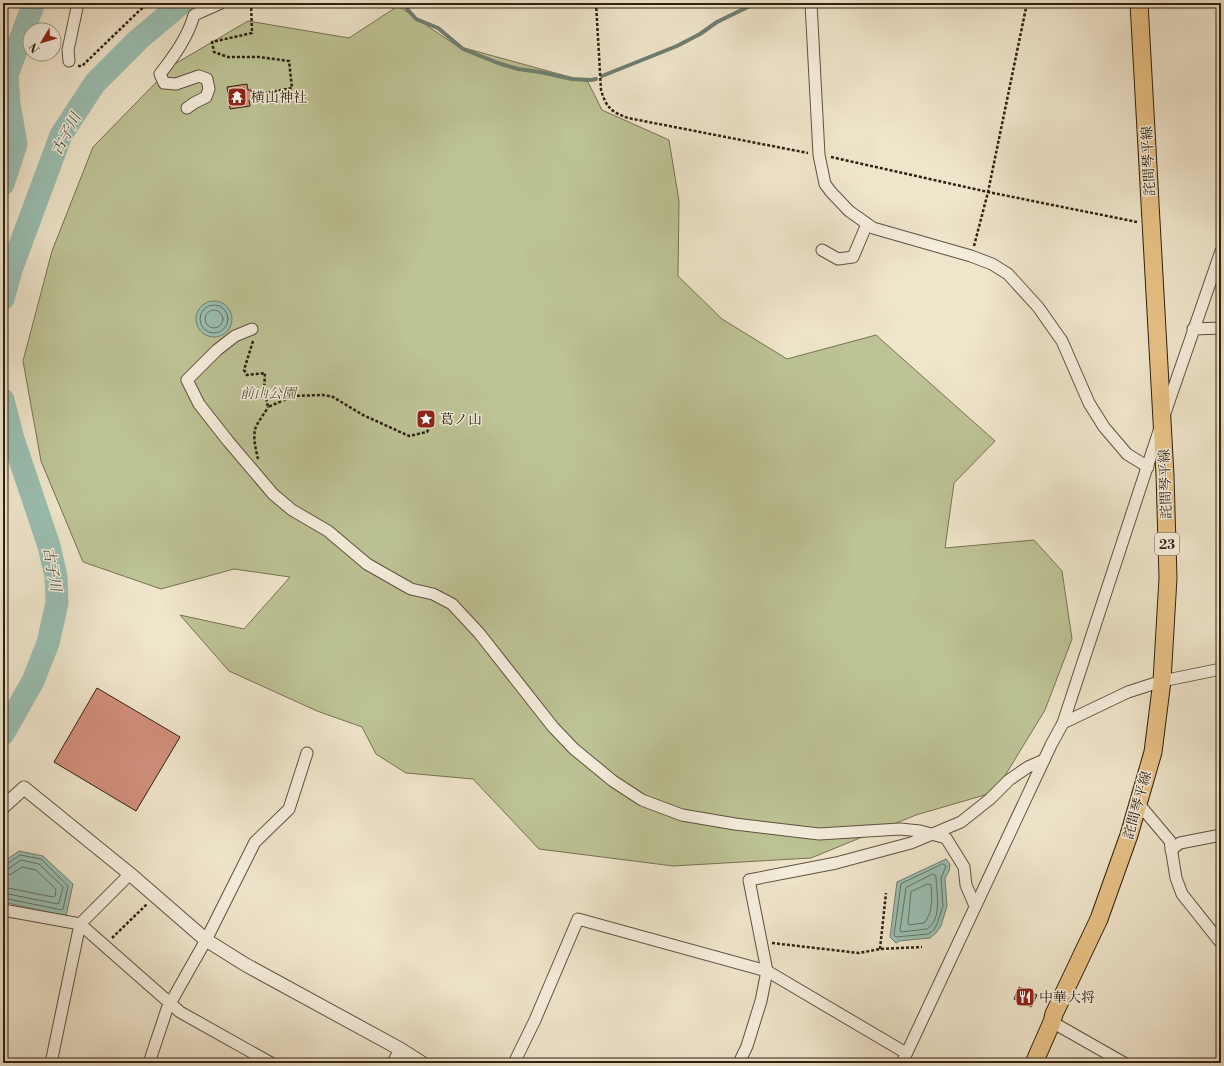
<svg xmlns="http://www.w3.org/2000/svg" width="1224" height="1066" font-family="'Libre Bodoni','Noto Serif JP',serif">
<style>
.green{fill:#bdc395;stroke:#767252}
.water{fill:#9abfb2;stroke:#6f7f71}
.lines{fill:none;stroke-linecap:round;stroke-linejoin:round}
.shore{stroke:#647061;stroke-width:1}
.stream{stroke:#6f7f71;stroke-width:4}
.river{stroke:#9abfb2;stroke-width:23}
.building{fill:#d28f7c;stroke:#2e2010}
.minor-casing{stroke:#5e513f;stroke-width:13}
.tertiary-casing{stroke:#5e513f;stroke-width:15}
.primary-casing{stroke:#2e2010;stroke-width:19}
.path{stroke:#2e2010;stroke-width:2.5;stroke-dasharray:3 2;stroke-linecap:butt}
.minor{stroke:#f5eedd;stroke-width:11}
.tertiary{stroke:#f5eedd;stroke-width:13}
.primary{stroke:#e8c286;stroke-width:17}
.labels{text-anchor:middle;stroke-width:3;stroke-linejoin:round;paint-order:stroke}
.shield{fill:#f5eedd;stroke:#6a5e4e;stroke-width:1}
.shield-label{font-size:13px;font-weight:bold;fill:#2e2010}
.poi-label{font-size:14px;fill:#2e2010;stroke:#f5eedd;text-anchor:start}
.street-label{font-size:14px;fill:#2e2010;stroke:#f5eedd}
.park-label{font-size:14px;font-style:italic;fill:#595138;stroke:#f5eedd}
.water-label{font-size:15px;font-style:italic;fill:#4e5041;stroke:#f5eedd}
</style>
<rect width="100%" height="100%" fill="#efe5cb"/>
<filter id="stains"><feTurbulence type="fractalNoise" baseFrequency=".005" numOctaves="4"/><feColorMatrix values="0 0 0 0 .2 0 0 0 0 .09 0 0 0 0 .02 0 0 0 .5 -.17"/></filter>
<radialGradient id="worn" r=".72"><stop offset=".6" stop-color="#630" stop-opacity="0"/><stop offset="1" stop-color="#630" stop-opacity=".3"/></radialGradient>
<polygon class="green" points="398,6 457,46 588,82 602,110 669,140 679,201 678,276 722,319 787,359 876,335 995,441 954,483 945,548 1034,540 1062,571 1072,639 1045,710 995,792 916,815 811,858 673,866 539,849 473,779 406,773 376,754 362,727 317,711 229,671 180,615 244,629 290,577 234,569 161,589 83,562 41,461 23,361 52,251 93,147 173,65 248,21 349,38"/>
<g class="water">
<circle cx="214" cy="319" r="18"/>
<polygon points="19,851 43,856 73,884 66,916 3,902 3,862"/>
<polygon points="946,859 950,864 949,871 945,878 947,906 941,926 936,933 930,938 899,941 896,943 890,937 897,882"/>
</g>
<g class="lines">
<g class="shore">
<circle cx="214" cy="319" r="14"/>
<circle cx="214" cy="319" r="9"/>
<polygon points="943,864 946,866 941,878 943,906 937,924 934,930 928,934 896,937 894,935 901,884"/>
<polyline points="3,865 7,864 20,855 41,859 68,886 63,909 62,910 3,898"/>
<polyline points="3,870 8,869 21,860 39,864 63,887 59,903 58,904 3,893"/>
<path d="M933,874L936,876C936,891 943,919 927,929L901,932L900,930L906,888Z"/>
<polyline points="3,876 11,874 22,867 36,870 56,889 55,896 53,897 3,887"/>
<path d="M928,884L931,885C932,898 933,913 924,923L909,925L908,923L911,892Z"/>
</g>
<g class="stream">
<polyline points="402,3 416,19 438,28 463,49 498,63 518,69 540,72 572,79 591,80 596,79"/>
<polyline points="951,3 963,5 973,3"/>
<polyline points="602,76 677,46 700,34 717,22 756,3"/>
</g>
<g class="river">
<polyline points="3,184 16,144 9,104 7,75 34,3"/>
<polyline points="3,299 12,267 61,135 95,83 139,39 182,3"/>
<polyline points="3,400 13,439 49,546 56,576 57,603 48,643 33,681 3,734"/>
</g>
</g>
<g class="building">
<polygon points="247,84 248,90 251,90 253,99 249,100 250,106 230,109 227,87"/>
<polygon points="97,688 180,737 136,811 54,762"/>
<polygon points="1019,987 1037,995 1031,1007 1014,999"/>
</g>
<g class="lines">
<g class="minor-casing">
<g id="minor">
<polyline points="811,3 819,155 825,184 831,192 849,211 873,228 971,256 992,264 1008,274 1038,307 1062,341 1089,403 1104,427 1127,454 1148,467"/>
<polyline points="69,61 68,50 78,3"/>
<path d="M187,108L194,103L206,97L209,89L207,79L199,76L176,84L164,83L160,74C174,56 188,37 194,15L221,3"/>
<polyline points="822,250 838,259 853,257 867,224"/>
<polyline points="252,329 235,336 217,350 187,380 199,404 228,441 273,494 292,510 328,531 367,564 411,589 433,594 452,604 479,633 553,727 574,749 613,781 642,800 682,815 735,824 819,834 900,829 920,831 946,838 964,867 966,885 975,906"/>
<polyline points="1193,329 1221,328"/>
<polyline points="1165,413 1221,251"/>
<polyline points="1063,723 1128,692 1162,681 1221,669"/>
<polyline points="1138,803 1170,841 1176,878 1182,894 1221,943"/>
<polyline points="1171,850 1180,843 1221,835"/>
<polyline points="3,910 80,924 180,1012 271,1063"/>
<polyline points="1052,1022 1124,1063"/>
<polyline points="51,1063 80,924 130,874"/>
<polyline points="149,1063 167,1009 206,940 255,842 289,809 307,753"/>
<polyline points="393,1063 400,1049"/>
<polyline points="514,1063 535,1020 578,919 767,971 906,1053"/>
<polyline points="739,1063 747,1046 761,1001 767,971 749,880 836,863 911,843 961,822 990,799 1009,780 1028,767 1044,760"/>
<polyline points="902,1063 1051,745 1063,723 1159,431"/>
</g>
</g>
<g class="tertiary-casing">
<polyline id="tertiary" points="3,807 24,788 130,874 206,940 246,965 400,1049 422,1063"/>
</g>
<g class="primary-casing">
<polyline id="primary" points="1034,1063 1052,1022 1054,1014 1099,919 1129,835 1153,752 1162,681 1168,578 1165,475 1139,3"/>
</g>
<g class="path">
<polyline points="251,3 252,33 212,42 214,52 228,57 259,57 289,61 292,88 255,95"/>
<path d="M596,3L601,90C606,107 611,112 628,118L808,153"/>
<polyline points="1114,3 1125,6"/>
<polyline points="78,66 82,66 140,10 149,3"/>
<polyline points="831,157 988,192 1137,222"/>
<polyline points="974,246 988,192 1027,3"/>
<polyline points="253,341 244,370 247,375 265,373 264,390 268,407 293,396 323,395 333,397 363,415 409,436 427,432 432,423"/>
<path d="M258,459C256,450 253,439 255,430C256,424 265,413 268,407"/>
<polyline points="112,938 147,904"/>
<polyline points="772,943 859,953 880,949 922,947"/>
<polyline points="880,949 886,893"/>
</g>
<use href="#minor" class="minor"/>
<use href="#tertiary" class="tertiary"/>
<use href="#primary" class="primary"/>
</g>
<defs>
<g id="temple-square" transform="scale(1)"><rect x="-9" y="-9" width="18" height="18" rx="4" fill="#8f2418" stroke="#f5eedd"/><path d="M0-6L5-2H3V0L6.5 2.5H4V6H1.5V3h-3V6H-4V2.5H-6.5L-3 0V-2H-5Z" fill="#fff"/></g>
<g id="sight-square" transform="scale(1)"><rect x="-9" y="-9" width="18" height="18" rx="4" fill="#8f2418" stroke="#f5eedd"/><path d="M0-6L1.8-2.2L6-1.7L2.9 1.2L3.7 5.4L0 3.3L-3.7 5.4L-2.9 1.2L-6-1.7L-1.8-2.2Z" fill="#fff"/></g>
<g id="restaurant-square" transform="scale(1)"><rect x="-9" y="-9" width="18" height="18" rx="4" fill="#8f2418" stroke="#f5eedd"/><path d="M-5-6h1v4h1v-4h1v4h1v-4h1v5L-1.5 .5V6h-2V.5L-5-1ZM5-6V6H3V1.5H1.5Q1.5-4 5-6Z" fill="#fff"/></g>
</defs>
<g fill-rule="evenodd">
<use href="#temple-square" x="237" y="97"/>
<use href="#sight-square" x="426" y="419"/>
<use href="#restaurant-square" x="1025" y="997"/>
</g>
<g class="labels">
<rect class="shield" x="1155" y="533" width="24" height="22" rx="3"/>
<g class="shield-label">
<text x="1167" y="549">23</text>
</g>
<g class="poi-label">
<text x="251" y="102">横山神社</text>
<text x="440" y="424">葛ノ山</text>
<text x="1039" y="1002">中華大将</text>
</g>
<g class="street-label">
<text transform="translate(1148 161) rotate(-93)" y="5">詫間琴平線</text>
<text transform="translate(1165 484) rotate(-92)" y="5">詫間琴平線</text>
<text transform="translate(1137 805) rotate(-74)" y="5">詫間琴平線</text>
</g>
<g class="park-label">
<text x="268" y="398">前山公園</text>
</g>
<g class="water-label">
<text transform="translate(66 134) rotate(-62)" y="5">古子川</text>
<text transform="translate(52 569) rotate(80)" y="5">古子川</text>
</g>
</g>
<rect width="1224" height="1066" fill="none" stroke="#efe5cb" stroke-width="16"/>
<rect x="4" y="4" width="1216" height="1058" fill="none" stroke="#2e2010" stroke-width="2"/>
<rect x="8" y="8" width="1208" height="1050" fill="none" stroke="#2e2010"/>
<g transform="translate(42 42) rotate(232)"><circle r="19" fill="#f5eedd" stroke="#a59c8b"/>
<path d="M0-3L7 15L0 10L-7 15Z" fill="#8f2418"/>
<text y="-6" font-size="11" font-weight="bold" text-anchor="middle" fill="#2e2010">N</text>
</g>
<rect width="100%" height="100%" filter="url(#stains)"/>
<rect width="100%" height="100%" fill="url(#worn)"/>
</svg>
